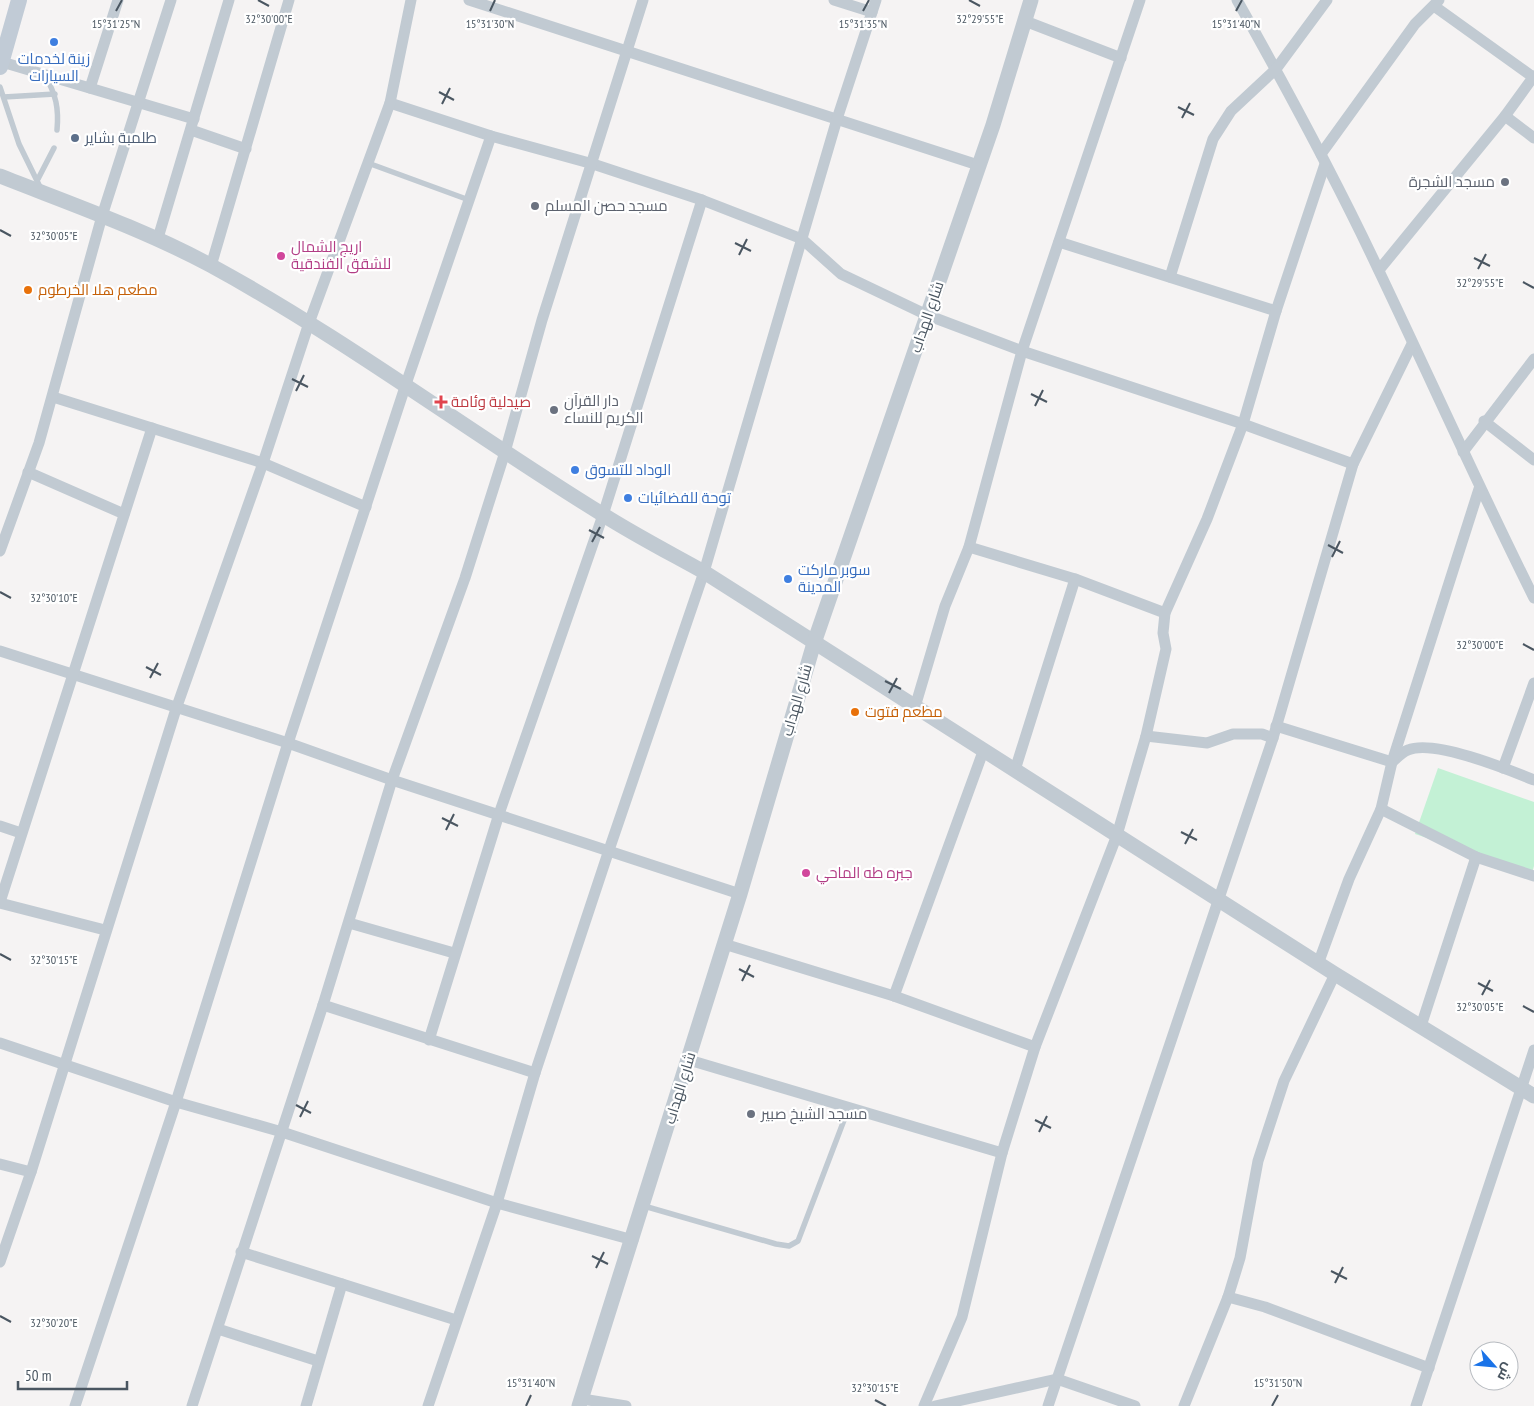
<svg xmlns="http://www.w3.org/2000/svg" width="1534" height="1406" font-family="'PT Sans Narrow',Cairo,sans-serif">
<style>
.grass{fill:#c3f1d5}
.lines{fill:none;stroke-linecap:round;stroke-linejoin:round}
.service{stroke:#c1cad2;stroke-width:5.5}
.minor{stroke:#c1cad2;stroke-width:11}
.tertiary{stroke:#c1cad2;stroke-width:15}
.secondary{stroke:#c1cbd6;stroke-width:16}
.ticks{fill:none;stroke:#4a5661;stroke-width:2}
.shop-dot{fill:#3f7fe0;stroke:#fff;stroke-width:2}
.service-dot{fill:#5c6f8a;stroke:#fff;stroke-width:2}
.worship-dot{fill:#6b7280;stroke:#fff;stroke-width:2}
.hotel-dot{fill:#d1479c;stroke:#fff;stroke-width:2}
.food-dot{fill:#e8710a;stroke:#fff;stroke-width:2}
.health-dot{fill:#e0444e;stroke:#fff;stroke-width:2}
.labels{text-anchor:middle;stroke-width:4.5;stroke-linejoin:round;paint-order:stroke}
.shop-label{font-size:15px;fill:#366cbe;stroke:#fff;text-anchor:start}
.service-label{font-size:15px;fill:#4e5e75;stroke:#fff;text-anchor:start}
.worship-label{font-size:15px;fill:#5b616d;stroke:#fff;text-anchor:start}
.hotel-label{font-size:15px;fill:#b23c85;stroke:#fff;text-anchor:start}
.food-label{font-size:15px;fill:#c56008;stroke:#fff;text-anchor:start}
.street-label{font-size:15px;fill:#4a5661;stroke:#fff}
.health-label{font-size:15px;fill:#be3a42;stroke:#fff;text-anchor:start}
.ticks-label{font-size:12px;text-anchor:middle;fill:#4a5661;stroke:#fff;stroke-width:4.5;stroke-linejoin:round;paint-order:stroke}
</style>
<rect width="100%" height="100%" fill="#f5f3f3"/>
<polygon class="grass" points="1438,768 1534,802 1534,866 1532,873 1415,834"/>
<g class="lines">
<g class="service">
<path d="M45,75C56,95 59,108 57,130"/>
<polyline points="0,87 19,144 41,189"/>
<polyline points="4,97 55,94"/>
<polyline points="368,163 469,200"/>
<polyline points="38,179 54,148"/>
<polyline points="644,1206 776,1244 789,1246 798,1241 849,1107"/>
</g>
<g class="minor">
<polyline points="469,0 978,165"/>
<polyline points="834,0 872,12"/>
<path d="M1237,0C1287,89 1336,179 1379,271C1431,380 1480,490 1534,598"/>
<polyline points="1434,6 1533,77"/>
<polyline points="1025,21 1121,58"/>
<polyline points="2,62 194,119"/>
<polyline points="90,88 118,0"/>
<polyline points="390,103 491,136 593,164 702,200 802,239 841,274 927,315 1022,351 1243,424 1353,464"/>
<polyline points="1505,116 1534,138"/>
<polyline points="191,130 246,149"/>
<polyline points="1321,154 1415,24 1439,0"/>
<polyline points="158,238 229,0"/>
<polyline points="1059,242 1276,311"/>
<polyline points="211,266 289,0"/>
<polyline points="1379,270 1505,116 1534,76"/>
<polyline points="1170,277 1213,139 1231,111 1276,69 1327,0"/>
<polyline points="53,397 263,463 366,507"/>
<polyline points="1484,421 1534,460"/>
<polyline points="1463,452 1534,359"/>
<polyline points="28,472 124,514"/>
<polyline points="969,547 1075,579 1165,613"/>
<polyline points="0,551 39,443 102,216 171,0"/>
<polyline points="0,651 288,743 392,780 740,894"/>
<polyline points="915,707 945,606 969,547 1022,351 1140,0"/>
<path d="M1276,726L1392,762C1397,758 1402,752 1408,750C1434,739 1507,769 1534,780"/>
<polyline points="1146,736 1207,743 1233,734 1262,734 1273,738"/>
<polyline points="1503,768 1534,683"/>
<polyline points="1015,770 1075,579"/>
<polyline points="1381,809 1476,857 1534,876"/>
<polyline points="0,826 21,833"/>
<polyline points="0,902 152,428"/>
<polyline points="0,903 105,930"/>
<polyline points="349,923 454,953"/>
<polyline points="724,944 894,996 1035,1047"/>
<polyline points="1318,964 1349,879 1381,809 1392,762 1479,489"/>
<polyline points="894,996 984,749"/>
<polyline points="323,1005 535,1073"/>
<polyline points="1421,1026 1476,857"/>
<polyline points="429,1040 499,814 603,515 702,200"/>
<polyline points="0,1043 176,1102 282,1132 497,1203 633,1240"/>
<polyline points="689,1060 1002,1153"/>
<polyline points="0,1164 31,1172"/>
<polyline points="241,1252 456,1320"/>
<polyline points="0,1262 31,1172 176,709 263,463 309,323 390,103 411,0"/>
<polyline points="1228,1297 1265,1307 1429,1368"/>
<polyline points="218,1329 318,1361"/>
<polyline points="582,1399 626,1406"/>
<polyline points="75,1406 176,1102 288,743 406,384 491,136"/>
<polyline points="192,1406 323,1005 392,780 465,578 505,452 542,320 643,0"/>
<polyline points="306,1406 342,1284"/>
<polyline points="428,1406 497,1203 535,1073 609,850 704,572 837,119 876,0"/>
<polyline points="924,1406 962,1317 1002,1153 1035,1047 1117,835 1146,736 1166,649 1163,633 1165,613 1207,519 1243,424 1276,311 1325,164"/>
<polyline points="935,1406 1057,1379 1135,1406"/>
<polyline points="1048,1406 1273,738 1353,464 1412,344"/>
<polyline points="1184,1406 1228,1297 1240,1258 1258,1161 1284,1081 1335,974"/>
<polyline points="1416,1406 1534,1050"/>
</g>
<g class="tertiary">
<path d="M0,176C71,204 143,229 210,265C346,339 470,433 602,514C635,535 670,553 704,572L1335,974L1534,1096"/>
<polyline points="579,1406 740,894 814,643 993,125 1031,0"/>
</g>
<polyline class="secondary" points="0,67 19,0"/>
</g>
<path class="ticks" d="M258,0L269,6M969,0L980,6M116,11L122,0M490,11L495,0M863,11L869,0M1236,11L1242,0M439,92L454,100M442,104L450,88M1178,107L1194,115M1182,118L1190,103M0,230L11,236M735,243L751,251M739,255L747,239M1474,258L1490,266M1478,269L1486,254M1523,282L1534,288M292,379L308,387M296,391L304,375M1031,394L1047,402M1035,406L1043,390M589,530L604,538M592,542L600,527M1328,545L1343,553M1332,557L1340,541M0,592L11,598M1523,644L1534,650M146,667L161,675M150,678L158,663M885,681L901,689M889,693L897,678M442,818L458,826M446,830L454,814M1181,832L1197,840M1185,844L1193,829M0,954L11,960M739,969L754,977M742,981L750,965M1478,983L1493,991M1482,995L1490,980M1523,1006L1534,1012M296,1105L311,1113M300,1117L308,1101M1035,1120L1051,1128M1039,1132L1047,1116M592,1256L608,1264M596,1268L604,1252M1331,1271L1347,1279M1335,1283L1343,1267M0,1316L11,1322M875,1400L886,1406M526,1406L531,1395M1272,1406L1278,1395"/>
<g class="shop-dot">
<circle cx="54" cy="42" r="5"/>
<circle cx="575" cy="470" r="5"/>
<circle cx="628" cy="498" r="5"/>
<circle cx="788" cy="579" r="5"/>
</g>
<circle class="service-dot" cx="75" cy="138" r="5"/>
<g class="worship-dot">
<circle cx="1505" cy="182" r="5"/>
<circle cx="535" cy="206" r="5"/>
<circle cx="554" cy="410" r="5"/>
<circle cx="751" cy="1114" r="5"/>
</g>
<g class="hotel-dot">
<circle cx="281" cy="256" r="5"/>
<circle cx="806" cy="873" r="5"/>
</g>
<g class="food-dot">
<circle cx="28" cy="290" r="5"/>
<circle cx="855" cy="712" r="5"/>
</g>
<path class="health-dot" d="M438.5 394.5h5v5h5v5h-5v5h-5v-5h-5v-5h5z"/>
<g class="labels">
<g class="shop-label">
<text x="54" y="64" text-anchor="middle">زينة لخدمات<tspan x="54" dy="17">السيارات</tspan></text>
<text x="585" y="475">الوداد للتسوق</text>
<text x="638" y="503">توحة للفضائيات</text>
<text x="798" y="575">سوبر ماركت<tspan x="798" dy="17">المدينة</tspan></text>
</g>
<g class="service-label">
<text x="85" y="143">طلمبة بشاير</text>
</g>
<g class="worship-label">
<text x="1495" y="187" text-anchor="end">مسجد الشجرة</text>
<text x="545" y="211">مسجد حصن المسلم</text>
<text x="564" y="406">دار القرآن<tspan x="564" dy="17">الكريم للنساء</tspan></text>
<text x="761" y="1119">مسجد الشيخ صبير</text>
</g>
<g class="hotel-label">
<text x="291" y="252">اريج الشمال<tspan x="291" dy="17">للشقق الفندقية</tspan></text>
<text x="816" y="878">جبره طه الماحي</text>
</g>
<g class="food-label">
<text x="38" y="295">مطعم هلا الخرطوم</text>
<text x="865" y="717">مطعم فتوت</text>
</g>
<g class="street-label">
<text transform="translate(927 317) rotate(-71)" y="5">شارع الهداب</text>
<text transform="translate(797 700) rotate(-74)" y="5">شارع الهداب</text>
<text transform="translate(680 1088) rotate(-73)" y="5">شارع الهداب</text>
</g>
<g class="health-label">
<text x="451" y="407">صيدلية وئامة</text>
</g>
</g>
<g class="ticks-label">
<text x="269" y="23">32°30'00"E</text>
<text x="980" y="23">32°29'55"E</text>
<text x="116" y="28">15°31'25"N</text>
<text x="490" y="28">15°31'30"N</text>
<text x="863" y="28">15°31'35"N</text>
<text x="1236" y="28">15°31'40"N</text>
<text x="54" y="240">32°30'05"E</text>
<text x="1480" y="287">32°29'55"E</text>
<text x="54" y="602">32°30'10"E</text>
<text x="1480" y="649">32°30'00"E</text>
<text x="54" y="964">32°30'15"E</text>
<text x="1480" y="1011">32°30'05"E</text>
<text x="54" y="1327">32°30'20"E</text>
<text x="531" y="1387">15°31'40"N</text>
<text x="1278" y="1387">15°31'50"N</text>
<text x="875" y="1392">32°30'15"E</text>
</g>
<g transform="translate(1494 1366) rotate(117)"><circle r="24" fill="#ffffff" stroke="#b7bbc0"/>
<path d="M0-4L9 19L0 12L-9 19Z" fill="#1a73e8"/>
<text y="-8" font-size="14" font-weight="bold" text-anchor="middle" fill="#4a5661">ش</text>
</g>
<path d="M18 1381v8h109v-8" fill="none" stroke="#4a5661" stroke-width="2.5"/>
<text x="25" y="1381" font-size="15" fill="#4a5661" stroke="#ffffff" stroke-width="4" paint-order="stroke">50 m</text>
</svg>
